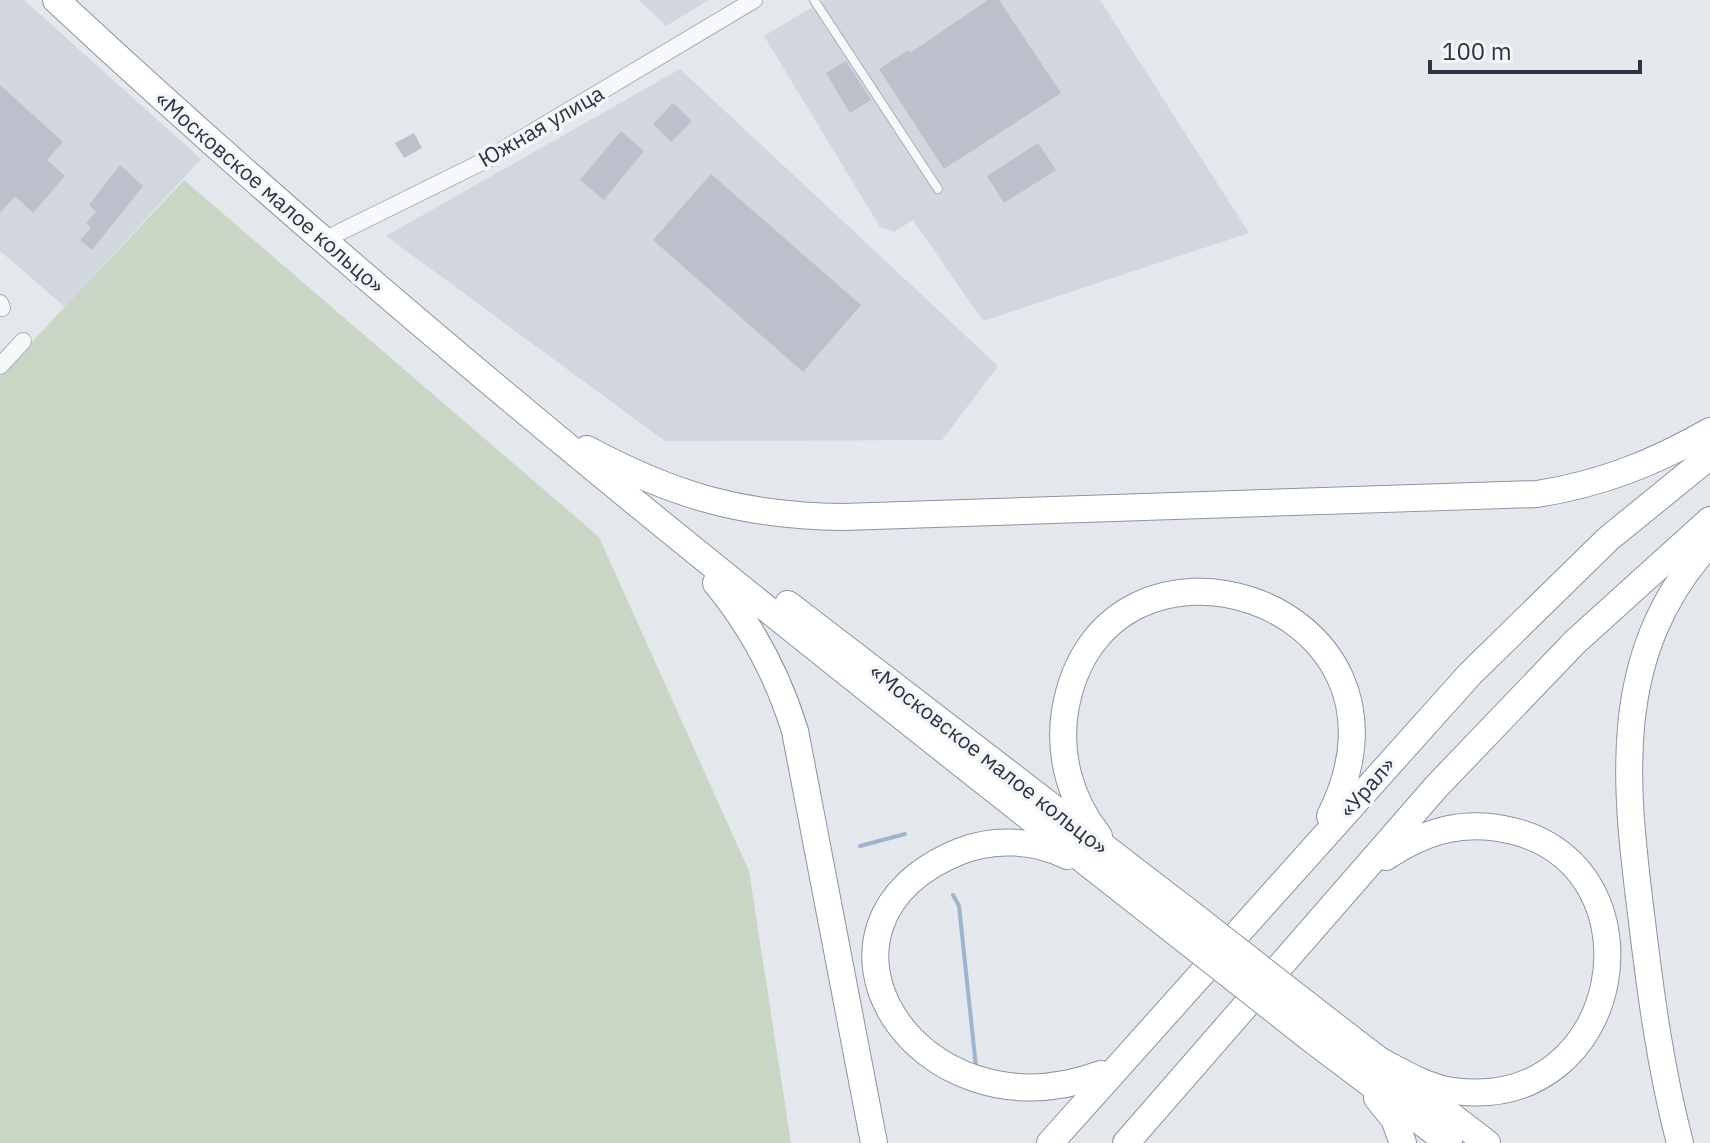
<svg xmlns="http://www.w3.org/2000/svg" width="1710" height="1143" font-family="'IBM Plex Sans',sans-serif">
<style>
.built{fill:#d2d6de}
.green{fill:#c9d6c5}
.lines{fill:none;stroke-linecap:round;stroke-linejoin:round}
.stream{stroke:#9fb4cc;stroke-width:4}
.building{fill:#bbc0ca}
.service-casing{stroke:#a9aeb7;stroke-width:10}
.minor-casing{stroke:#a9aeb7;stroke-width:18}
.trunk-casing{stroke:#8b94a3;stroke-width:28}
.service{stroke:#f7f8fa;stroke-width:8}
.minor{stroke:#f7f8fa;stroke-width:16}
.trunk{stroke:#fff;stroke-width:26}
.trunk-bridge-casing{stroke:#8b94a3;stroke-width:28;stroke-linecap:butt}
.trunk-bridge{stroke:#fff;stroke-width:26}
.labels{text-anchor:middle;stroke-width:7;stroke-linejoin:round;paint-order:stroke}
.street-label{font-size:22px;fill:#2b3445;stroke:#f4f6f9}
</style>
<rect width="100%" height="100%" fill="#e4e7ec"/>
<g class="built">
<polygon points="0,0 24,0 201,159 65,307 0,251"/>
<polygon points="639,0 709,0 666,26"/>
<polygon points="824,0 1100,0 1249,233 983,321 913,220 894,232 880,227 764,36"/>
<polygon points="680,69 998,366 942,440 665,441 386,236"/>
</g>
<polygon class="green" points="184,180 599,537 749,871 791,1143 0,1143 0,376"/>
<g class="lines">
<g class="stream">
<polyline points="860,846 905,834"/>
<polyline points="953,895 959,906 976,1067"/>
</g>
</g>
<g class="building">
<polygon points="988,0 999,0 1061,93 944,169 879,69 908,50 910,53"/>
<polygon points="846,61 871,100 850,113 826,73"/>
<polygon points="0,85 63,142 47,160 65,176 33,213 15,196 0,213"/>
<polygon points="673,103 692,121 671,142 653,124"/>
<polygon points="621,131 644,151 604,200 580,180"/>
<polygon points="414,133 422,148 404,158 395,143"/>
<polygon points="1038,143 1056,170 1004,203 987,176"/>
<polygon points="120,165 143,186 92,250 80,240 91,228 86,223 96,212 89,205"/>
<polygon points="711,174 861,305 803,372 653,240"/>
</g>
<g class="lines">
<g class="service-casing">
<polyline id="service" points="814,0 938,189"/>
</g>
<g class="minor-casing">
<g id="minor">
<polyline points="322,241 486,160 754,0"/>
<polyline points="0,303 2,308"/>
<polyline points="0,366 23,341"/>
</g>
</g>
<g class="trunk-casing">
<g id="trunk">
<path d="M56,0C410,330 790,630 1170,928"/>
<path d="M587,449C674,496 745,516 843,517L1537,494C1601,484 1654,463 1710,431"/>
<path d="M716,583C753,628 778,676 795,731L874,1143"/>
<polyline points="788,604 1185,909"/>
<path d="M1099,836C1071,801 1058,756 1065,711C1101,495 1440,598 1330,816"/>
<path d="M1067,856C1036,840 994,838 961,851C780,923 914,1143 1101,1074"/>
<polyline points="1327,1020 1487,1143"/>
<polyline points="1311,1039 1449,1143"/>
<path d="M1375,1058C1400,1071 1425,1087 1453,1091C1625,1114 1665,869 1513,831C1465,819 1427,830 1386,857"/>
<polyline points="1377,1098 1394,1119 1403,1143"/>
<polyline points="1050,1143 1470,674 1608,539 1710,456"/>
<polyline points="1126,1143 1437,786 1575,642 1710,520"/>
<path d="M1680,1143C1661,1071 1651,996 1642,922C1625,786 1608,654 1710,543"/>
</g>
</g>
<use href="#service" class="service"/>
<use href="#minor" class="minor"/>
<use href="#trunk" class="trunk"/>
<g class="trunk-bridge-casing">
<g id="trunk-bridge">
<polyline points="1185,909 1327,1020"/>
<polyline points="1170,928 1311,1039"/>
</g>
</g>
<use href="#trunk-bridge" class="trunk-bridge"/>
</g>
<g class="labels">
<g class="street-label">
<text transform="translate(541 126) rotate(-30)" y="8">Южная улица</text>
<text transform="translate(270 192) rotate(41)" y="8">«Московское малое кольцо»</text>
<text transform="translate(989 759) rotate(38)" y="8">«Московское малое кольцо»</text>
<text transform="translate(1367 787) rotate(-49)" y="8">«Урал»</text>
</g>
</g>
<path d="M1430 60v12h210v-12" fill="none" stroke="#2b3445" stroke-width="4"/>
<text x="1442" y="60" font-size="24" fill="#2b3445" stroke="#f4f6f9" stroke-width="6" paint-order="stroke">100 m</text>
</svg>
